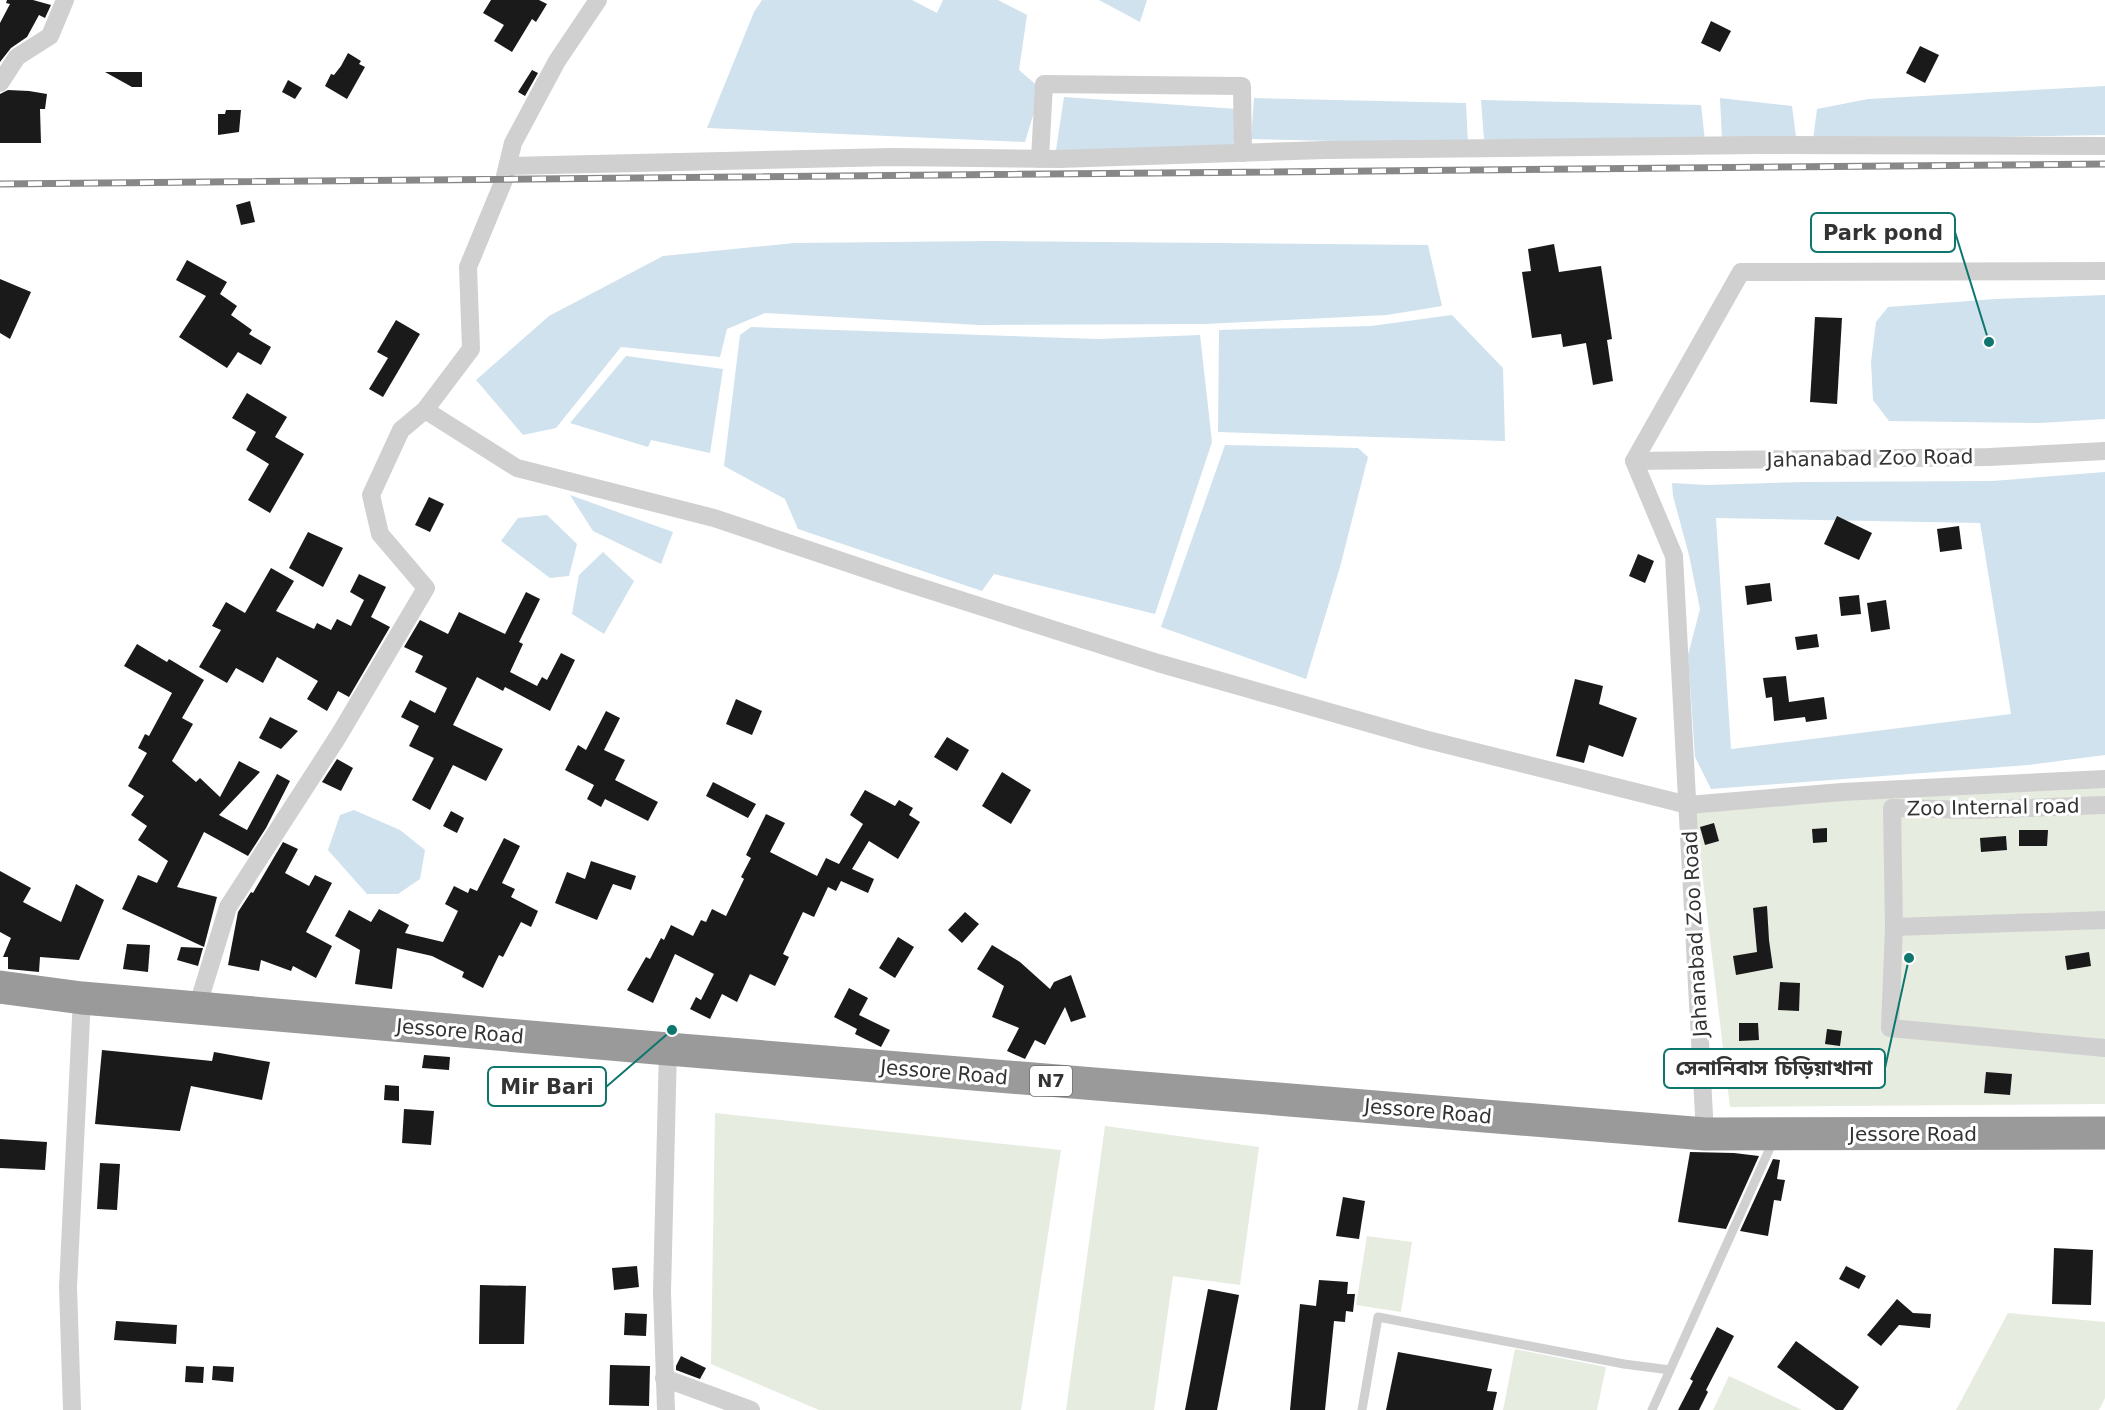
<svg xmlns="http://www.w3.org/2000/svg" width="2105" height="1410" font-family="'DejaVu Sans','Noto Sans Bengali',sans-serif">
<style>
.green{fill:#e6ecdf}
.water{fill:#cfe2ee;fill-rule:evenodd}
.building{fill:#1a1a1a}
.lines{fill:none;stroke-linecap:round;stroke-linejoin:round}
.lane{stroke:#d0d0d0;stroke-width:9}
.street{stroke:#d0d0d0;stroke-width:18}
.highway{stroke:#9a9a9a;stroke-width:33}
.rail-casing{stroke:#888;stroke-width:7}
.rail{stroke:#fff;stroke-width:4.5;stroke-dasharray:14;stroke-linecap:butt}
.labels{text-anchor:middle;stroke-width:6;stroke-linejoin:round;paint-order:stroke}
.shield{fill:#fff;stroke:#707070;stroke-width:1.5}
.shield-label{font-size:18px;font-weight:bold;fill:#333}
.street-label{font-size:20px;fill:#333;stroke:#fff}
.leader{fill:none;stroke:#0f766e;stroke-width:2}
.callout-dot{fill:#0f766e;stroke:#fff;stroke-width:2}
.callout{fill:#fff;stroke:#0f766e;stroke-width:2}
.callout-label{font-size:21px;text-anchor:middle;font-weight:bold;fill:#333}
</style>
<rect width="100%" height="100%" fill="#fff"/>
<g class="green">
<polygon points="2105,771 2105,1104 1730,1107 1695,813"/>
<polygon points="715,1113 1061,1150 1021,1410 819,1410 711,1364"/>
<polygon points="1105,1126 1259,1147 1240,1285 1173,1276 1154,1410 1066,1410"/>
<polygon points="1367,1236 1412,1242 1401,1312 1356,1305"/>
<polygon points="2008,1313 2105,1322 2105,1398 2099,1410 1956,1410"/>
<polygon points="1515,1349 1606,1367 1597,1410 1503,1410"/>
<polygon points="1729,1376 1802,1410 1713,1410"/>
</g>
<g class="water">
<polygon points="762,0 912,0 937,13 943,0 998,0 1027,15 1019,70 1041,89 1025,142 707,128 754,12"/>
<polygon points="1099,0 1147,0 1140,22"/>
<polygon points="2105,86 2105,135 1813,140 1817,109 1868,99"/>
<polygon points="1064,97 1237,109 1233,150 1056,150"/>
<polygon points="1254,98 1466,103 1468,144 1251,139"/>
<polygon points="1720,98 1792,106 1796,137 1722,139"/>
<polygon points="1481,100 1701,105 1705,141 1484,139"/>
<polygon points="990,241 1428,245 1442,306 1387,315 1204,324 979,325 765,313 727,329 720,357 621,347 556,428 523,435 476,380 549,316 663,256 795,243"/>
<polygon points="2105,295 2105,419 2040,423 1889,421 1873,400 1871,362 1876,322 1888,307 1996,299"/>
<polygon points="1452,315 1503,368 1505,441 1218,432 1219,330 1371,326"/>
<polygon points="751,327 1098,339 1200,335 1212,442 1155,614 994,574 982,591 798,529 785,499 724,466 740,335"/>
<polygon points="626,356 723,369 710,453 651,440 648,447 570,423"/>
<polygon points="1225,445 1358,448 1368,457 1340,567 1306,679 1161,627"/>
<path d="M2105,472V755L2028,765L1711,789L1695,757L1688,655L1700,609L1689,555L1673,496L1672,483L1706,485L1805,482L1992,481ZM1716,518L1980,523L2011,714L1731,749Z"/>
<polygon points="570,495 673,532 661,564 593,531"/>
<polygon points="547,515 577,544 569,576 550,578 501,541 518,518"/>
<polygon points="603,552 634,581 604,634 572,614 579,575"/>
<polygon points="354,810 400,830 425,850 420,879 398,894 367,894 328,850 340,815"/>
</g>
<g class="building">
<polygon points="7,0 33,0 51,5 45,18 39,15 27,37 11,48 0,62 0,23 10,4 6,3"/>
<polygon points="491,0 539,0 547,4 536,22 532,19 512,52 494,41 504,25 483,13"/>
<polygon points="1711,21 1731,31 1720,52 1701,43"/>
<polygon points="1920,46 1939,55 1925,83 1906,73"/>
<polygon points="348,53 361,61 359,64 365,67 347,99 325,86 331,74 334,75 341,66"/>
<polygon points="532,70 538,73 525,96 518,92"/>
<polygon points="105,72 142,72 142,87 132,87"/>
<polygon points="288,80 302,88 295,99 282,92"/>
<polygon points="8,90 29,91 47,94 45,109 40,109 41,143 0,143 0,94"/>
<polygon points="226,110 241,110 239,132 218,135 218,114 225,114"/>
<polygon points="250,201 255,222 241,225 236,205"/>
<polygon points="1554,244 1559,272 1601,266 1612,339 1607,340 1613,381 1593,385 1586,343 1563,347 1561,334 1532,338 1522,272 1531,271 1528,249"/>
<polygon points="187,260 227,282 220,294 237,306 231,315 252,330 249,334 271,347 261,365 238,352 227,368 179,337 206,296 176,280"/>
<polygon points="0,279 31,292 10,339 0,333"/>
<polygon points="1815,317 1842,318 1837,404 1810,402"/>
<polygon points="396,320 420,334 383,397 369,389 388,358 377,352"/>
<polygon points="247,393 287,417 275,437 304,454 270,513 248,500 269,464 246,450 256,432 232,418"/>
<polygon points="429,497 444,504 430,532 415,525"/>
<polygon points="1837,516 1872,533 1859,560 1824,544"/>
<polygon points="1959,526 1962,549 1940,552 1937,529"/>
<polygon points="308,532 343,548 323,587 289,568"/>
<polygon points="1638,554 1654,561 1645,583 1629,576"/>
<polygon points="271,568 294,581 276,611 314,629 317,623 331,630 337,619 351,626 364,600 350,592 359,574 386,587 371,617 390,627 349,697 338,691 327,711 307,699 318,681 277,657 263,683 236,668 227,683 199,667 221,630 212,626 226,602 245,613"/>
<polygon points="1770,583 1772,601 1747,605 1745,586"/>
<polygon points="526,592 540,599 519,642 523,644 510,672 537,686 542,677 547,680 561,653 575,660 550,711 505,687 503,691 477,677 453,725 503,749 486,781 453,765 430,810 412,800 434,758 409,746 419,726 401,717 410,700 435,713 447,688 415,672 423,656 404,647 420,620 448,634 459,612 505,634"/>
<polygon points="1859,595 1861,614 1841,616 1839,597"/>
<polygon points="1886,600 1890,629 1871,632 1867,603"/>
<polygon points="1817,634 1819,647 1797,650 1795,637"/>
<polygon points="137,644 167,662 169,659 204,680 182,718 193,724 172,761 196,782 200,778 220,797 239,761 260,772 219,815 247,830 277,774 290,781 266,828 248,856 204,832 177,887 217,897 204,947 122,909 138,875 157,883 168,861 138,840 147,826 131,815 144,796 128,786 147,753 138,748 145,734 149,736 172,693 124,666"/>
<polygon points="1786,676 1789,702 1824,697 1827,719 1806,722 1805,717 1774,721 1772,697 1766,698 1763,678"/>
<polygon points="1575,679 1603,686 1599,704 1637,718 1623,757 1589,745 1584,763 1556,756"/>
<polygon points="736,699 762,711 752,735 726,724"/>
<polygon points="606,711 620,718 604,750 625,760 615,780 658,802 648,821 605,799 601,807 587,799 594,785 565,770 578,745 586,750"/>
<polygon points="270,717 298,731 281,749 259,738"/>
<polygon points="947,737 969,750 957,771 934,757"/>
<polygon points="337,759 353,768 341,791 322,782"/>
<polygon points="1002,772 1031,790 1011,824 982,806"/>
<polygon points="713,782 756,804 748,818 706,796"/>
<polygon points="865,790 895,806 899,800 913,808 909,815 920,822 898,859 869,841 852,869 874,879 868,893 841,881 836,891 828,887 814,917 803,912 783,954 789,957 775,986 750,974 737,1002 722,994 710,1019 690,1009 696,997 701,1000 714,974 675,954 653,1003 627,990 646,957 650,959 661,938 664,940 671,925 693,936 701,920 706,922 712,909 726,916 744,879 741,877 751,858 746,855 766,814 785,823 770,852 817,876 826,858 839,864 863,824 850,815"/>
<polygon points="451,811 464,818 457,833 443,826"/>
<polygon points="1714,823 1719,841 1705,845 1700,827"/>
<polygon points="1827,828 1827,842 1813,843 1812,829"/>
<polygon points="2019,830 2048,830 2047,846 2019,846"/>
<polygon points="2006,836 2007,850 1981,852 1980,838"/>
<polygon points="504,838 520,846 502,883 515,889 511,897 538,911 531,927 521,922 503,957 499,955 483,988 462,977 464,972 432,956 397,948 392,989 355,984 360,950 335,936 349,910 371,922 379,909 409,925 405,933 443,942 458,911 445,904 454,886 468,893 470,888 477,891"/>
<polygon points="283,842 298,849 285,873 309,886 315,875 332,883 306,932 332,946 316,978 293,966 291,971 261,960 259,971 228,965 238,912 251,892 253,893"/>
<polygon points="591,861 636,876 631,890 613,884 597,920 555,903 567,872 585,879"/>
<polygon points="0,871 31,888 23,902 61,922 76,884 104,900 79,960 40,957 39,972 8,969 8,957 3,957 11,938 0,932"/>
<polygon points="1767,906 1769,940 1773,968 1736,975 1733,956 1757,952 1753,908"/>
<polygon points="965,912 979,924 962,943 948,930"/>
<polygon points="898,937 914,947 895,978 879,968"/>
<polygon points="127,944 150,945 148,972 123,969"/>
<polygon points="992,945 1020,962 1050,989 1054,982 1071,975 1086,1017 1071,1022 1065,1007 1045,1045 1035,1040 1025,1059 1007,1051 1019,1028 992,1017 1004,986 977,969"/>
<polygon points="181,947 203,948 198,966 177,960"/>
<polygon points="2089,952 2091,966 2067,970 2065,956"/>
<polygon points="1780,982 1800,983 1799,1011 1778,1010"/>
<polygon points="849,988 868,998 859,1015 890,1030 881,1047 855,1034 857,1029 834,1017"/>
<polygon points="1739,1023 1758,1023 1759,1040 1739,1041"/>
<polygon points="1827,1029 1842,1031 1840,1046 1825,1044"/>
<polygon points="102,1050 212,1061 214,1052 270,1062 262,1100 191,1086 180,1131 95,1124"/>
<polygon points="424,1055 450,1057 449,1070 422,1068"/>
<polygon points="1986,1072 2012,1074 2010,1095 1984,1093"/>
<polygon points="385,1085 399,1086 399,1101 384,1100"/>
<polygon points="404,1109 434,1111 431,1145 402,1143"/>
<polygon points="0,1139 47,1142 45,1170 0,1168"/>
<polygon points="1690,1152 1734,1153 1759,1156 1726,1229 1678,1222"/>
<polygon points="1773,1159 1780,1160 1777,1179 1785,1180 1781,1201 1774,1200 1768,1236 1740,1231"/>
<polygon points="100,1163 120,1164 117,1210 97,1209"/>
<polygon points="1343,1197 1365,1201 1359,1239 1336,1236"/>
<polygon points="2054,1248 2093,1250 2091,1305 2052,1304"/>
<polygon points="637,1266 639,1287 614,1290 612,1268"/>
<polygon points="1846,1266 1866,1276 1859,1289 1839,1279"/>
<polygon points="1319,1280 1348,1282 1347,1294 1355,1294 1353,1312 1346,1311 1345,1322 1334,1321 1325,1410 1290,1410 1300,1304 1316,1306"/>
<polygon points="480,1285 526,1286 524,1344 479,1344"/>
<polygon points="1208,1289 1239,1295 1217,1410 1185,1410"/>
<polygon points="1897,1299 1913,1313 1931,1314 1930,1328 1899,1325 1881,1346 1867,1335"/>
<polygon points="625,1313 647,1314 646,1336 624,1335"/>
<polygon points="116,1321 177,1325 176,1344 114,1340"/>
<polygon points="1717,1327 1734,1336 1706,1390 1708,1392 1699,1410 1678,1410 1693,1381 1690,1379"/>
<polygon points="1796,1341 1859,1387 1843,1410 1836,1410 1777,1367"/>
<polygon points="1398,1352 1492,1369 1487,1391 1497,1392 1493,1410 1386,1410"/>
<polygon points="681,1356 706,1368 700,1379 676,1370 676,1366"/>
<polygon points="610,1365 650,1366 649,1406 609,1405"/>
<polygon points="186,1366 204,1367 203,1383 185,1382"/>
<polygon points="213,1366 234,1367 233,1382 212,1380"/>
</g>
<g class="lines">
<g class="lane">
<polyline points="1362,1410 1378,1317 1624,1364 1670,1370"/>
<polyline points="1652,1410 1774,1139"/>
</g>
<g class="street">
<polyline points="0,83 17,57 50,36 65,0"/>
<polyline points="1040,159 1044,84 1242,86 1243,153"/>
<polyline points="508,166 892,157 1059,159 1325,150 1758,145 2105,146"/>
<polyline points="425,410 517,468 714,518 904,582 1158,663 1424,739 1688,805 1842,792 2105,779"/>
<polyline points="1634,461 1989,457 2105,451"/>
<polyline points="2105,805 1977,810 1892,808 1894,927 1890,1028 2105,1048"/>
<polyline points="1894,927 2105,920"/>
<polyline points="197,1008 228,907 339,735 426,588 380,534 371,495 401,430 425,410 471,349 468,267 504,180 513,143 557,61 598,0"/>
<polyline points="1705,1134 1674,556 1634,461 1741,272 2105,271"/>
<polyline points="664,1378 751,1410"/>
<polyline points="72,1410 68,1287 82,998"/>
<polyline points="666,1410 662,1292 668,1049"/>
</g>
<polyline class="highway" points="0,987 82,998 668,1049 1705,1134 2105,1133"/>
<g class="rail-casing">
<polyline id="rail" points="0,184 2105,164"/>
</g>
<use href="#rail" class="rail"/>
</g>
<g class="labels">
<rect class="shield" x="1030" y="1066" width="42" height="30" rx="4.5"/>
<g class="shield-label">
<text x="1051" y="1087">N7</text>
</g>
<g class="street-label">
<text transform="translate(1870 458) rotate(-1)" y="7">Jahanabad Zoo Road</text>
<text transform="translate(1993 807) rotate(-1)" y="7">Zoo Internal road</text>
<text transform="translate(1695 934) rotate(-93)" y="7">Jahanabad Zoo Road</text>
<text transform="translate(460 1031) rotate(5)" y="7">Jessore Road</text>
<text transform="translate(944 1072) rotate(5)" y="7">Jessore Road</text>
<text transform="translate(1428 1111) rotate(5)" y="7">Jessore Road</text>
<text x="1913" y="1141">Jessore Road</text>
</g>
</g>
<path class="leader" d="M1989 342L1955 232M1909 958L1885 1068M672 1030L606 1087"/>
<g class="callout-dot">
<circle cx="1989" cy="342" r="6"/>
<circle cx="1909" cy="958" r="6"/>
<circle cx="672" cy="1030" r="6"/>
</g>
<g class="callout">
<rect x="1811" y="213" width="144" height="39" rx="6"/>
<rect x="1664" y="1049" width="221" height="39" rx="6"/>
<rect x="488" y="1067" width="118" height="39" rx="6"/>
</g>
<g class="callout-label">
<text x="1883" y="240">Park pond</text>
<text x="1774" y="1075">সেনানিবাস চিড়িয়াখানা</text>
<text x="547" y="1094">Mir Bari</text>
</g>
</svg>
